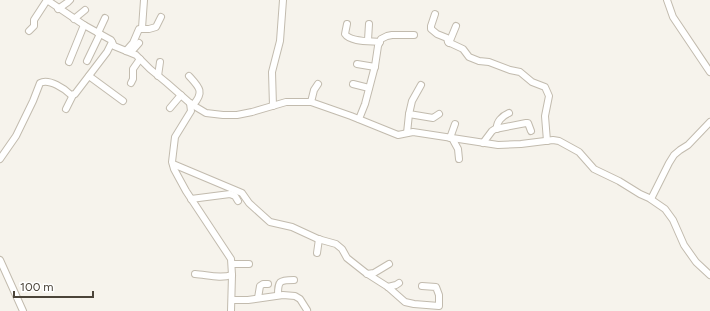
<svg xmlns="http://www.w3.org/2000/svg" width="710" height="311" font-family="Figtree,sans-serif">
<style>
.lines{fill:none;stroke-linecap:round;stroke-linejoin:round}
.minor-casing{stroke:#c2bbae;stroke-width:8}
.minor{stroke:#fff;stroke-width:6}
</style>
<rect width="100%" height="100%" fill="#f6f3ec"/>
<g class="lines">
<g class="minor-casing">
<g id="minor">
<polyline points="47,0 84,25 111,40 114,46 136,55 150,69 167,83 191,104 206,113 223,115 237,115 252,112 286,102 311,102 351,116 398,135 413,132 498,145 521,144 553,140 559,141 579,152 594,169 619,181 640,194 649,198 665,209 673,220 684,245 696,262 710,275"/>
<polyline points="667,0 673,17 710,72"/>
<polyline points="58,9 68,2 70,0"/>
<polyline points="435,14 431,26 431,29 437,34 447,38 448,42 463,49 469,57 479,61 489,62 510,70 520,72 532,82 545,87 549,96 545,116 547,141"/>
<polyline points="74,19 85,10"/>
<path d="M347,24L345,34C350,42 370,41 380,42"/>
<polyline points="142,28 144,0"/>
<polyline points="29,31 34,26 34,20 47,0"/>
<polyline points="98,33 105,18"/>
<polyline points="368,40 369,24"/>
<polyline points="449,43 456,26"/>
<polyline points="126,51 133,43 139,29 149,29 156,27 161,17"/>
<polyline points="131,52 139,43"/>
<polyline points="87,61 100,34"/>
<polyline points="69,62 84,25"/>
<polyline points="357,64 375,67"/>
<polyline points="89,76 123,101"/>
<polyline points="158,76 160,62"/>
<path d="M189,76C199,87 205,92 193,105"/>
<polyline points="131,83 133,79 133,69 140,59"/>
<polyline points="353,84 369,88"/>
<polyline points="311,102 314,90 318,84"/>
<polyline points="190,103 191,111 175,137 172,162 174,169 186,191 231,259 232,275 231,311"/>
<polyline points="273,106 272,72 280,41 283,0"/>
<polyline points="170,108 181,95"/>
<polyline points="66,109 73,95"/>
<polyline points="409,114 433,118 439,114"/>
<polyline points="359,119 365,104 375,66 378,46 381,39 387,36 392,35 414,35"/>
<path d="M497,129C496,122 502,116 509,113"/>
<polyline points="407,133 409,114 412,101 421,85"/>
<polyline points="450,138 455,124"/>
<polyline points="452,138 458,149 459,159"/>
<polyline points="483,143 492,131 495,129 526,123 528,123 531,131"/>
<path d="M0,159L16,136L33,101L40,83C49,78 65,89 71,95L75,94L107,52L112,42"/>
<polyline points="173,164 242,193 249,203 270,222 292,227 318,239 336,244 342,249 347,258 366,273 388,287 405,302 414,304 439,306 439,295 436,287 422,286"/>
<polyline points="191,199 230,194 235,196 238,201"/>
<polyline points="651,199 669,163 674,155 680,150 688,145 710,122"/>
<polyline points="317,253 319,239"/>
<polyline points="0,260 23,311"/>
<polyline points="232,264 249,264"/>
<path d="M195,274C208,275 220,279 232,275"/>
<polyline points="367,274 374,273 389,264"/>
<polyline points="388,287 396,285 399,283"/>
<path d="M278,295C278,281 279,280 294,280"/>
<polyline points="258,298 260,286 263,284 268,284"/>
<polyline points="232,300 248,300 283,295 295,296 300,299 307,310"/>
</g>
</g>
<use href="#minor" class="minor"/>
</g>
<path d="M14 291v6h79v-6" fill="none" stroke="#4b4439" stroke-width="2"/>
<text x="20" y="291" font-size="12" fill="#4b4439" stroke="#ffffff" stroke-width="3" paint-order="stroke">100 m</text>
</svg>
